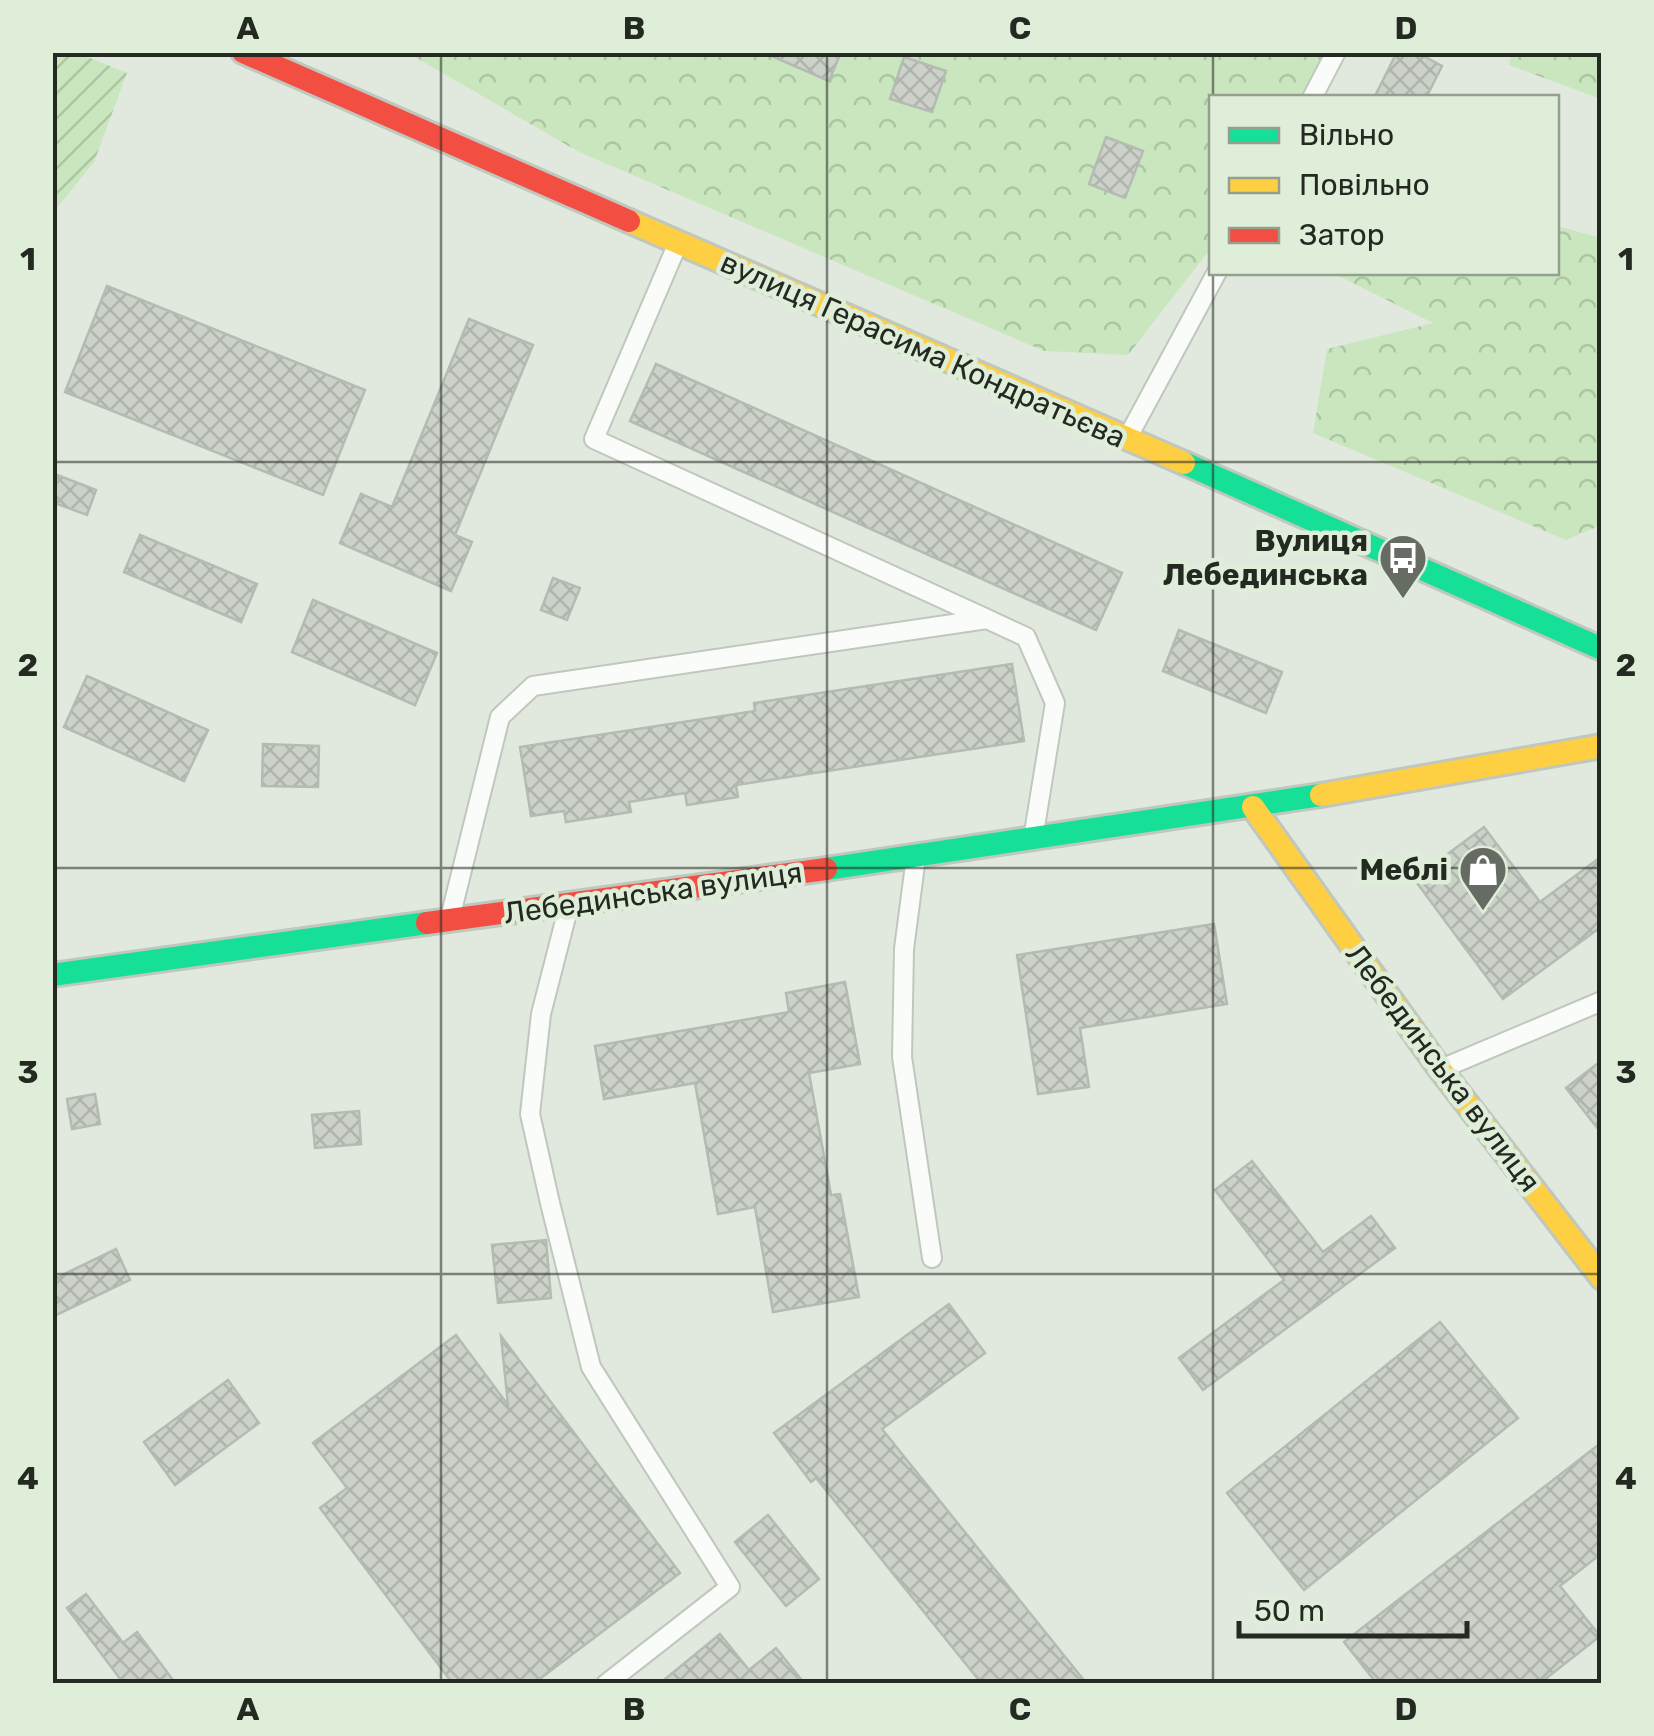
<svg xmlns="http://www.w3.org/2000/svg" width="1654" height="1736" font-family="Rubik,sans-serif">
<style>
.forest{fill:url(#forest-crowns)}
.garden{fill:url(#garden-furrows)}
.building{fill:url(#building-cross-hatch);stroke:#b4bbb2;stroke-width:2.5}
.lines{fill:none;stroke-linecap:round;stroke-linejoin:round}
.lane-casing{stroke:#c0c7be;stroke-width:22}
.fast-casing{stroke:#c0c7be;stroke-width:28}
.slow-casing{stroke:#c0c7be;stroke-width:28}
.jam-casing{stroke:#c0c7be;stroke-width:28}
.lane{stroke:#fafcfa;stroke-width:18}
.fast{stroke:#16e098;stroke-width:22}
.slow{stroke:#ffcf43;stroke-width:22}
.jam{stroke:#f24e42;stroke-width:22}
.grid{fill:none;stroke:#242922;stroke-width:2.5;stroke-opacity:0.55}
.labels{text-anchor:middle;stroke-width:9;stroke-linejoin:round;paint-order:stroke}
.street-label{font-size:30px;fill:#242922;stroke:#dfeed9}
.poi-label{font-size:30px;font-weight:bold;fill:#242922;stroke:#dfeed9;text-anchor:end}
.neatline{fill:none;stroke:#242922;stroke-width:4}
.grid-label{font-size:32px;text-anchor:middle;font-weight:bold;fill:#242922}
</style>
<defs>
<pattern id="forest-crowns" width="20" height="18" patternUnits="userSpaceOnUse" patternTransform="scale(2.5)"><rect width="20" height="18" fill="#c9e6be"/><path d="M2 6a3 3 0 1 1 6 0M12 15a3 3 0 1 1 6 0" fill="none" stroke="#acc5a3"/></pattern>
<pattern id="garden-furrows" width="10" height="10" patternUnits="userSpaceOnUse" patternTransform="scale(2.5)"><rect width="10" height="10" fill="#c9e6be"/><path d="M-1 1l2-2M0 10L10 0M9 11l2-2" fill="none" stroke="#acc5a3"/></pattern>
<pattern id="building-cross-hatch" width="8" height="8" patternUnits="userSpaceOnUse" patternTransform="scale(2.5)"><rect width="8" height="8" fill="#ccd2ca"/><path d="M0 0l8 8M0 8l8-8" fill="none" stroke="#afb4ad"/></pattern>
</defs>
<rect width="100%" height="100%" fill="#e1e9de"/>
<g class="forest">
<polygon points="408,53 1342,53 1316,97 1212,98 1211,248 1128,355 1044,351 579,152"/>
<polygon points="1512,53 1601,53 1601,99 1509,65"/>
<polygon points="1557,226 1601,238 1601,525 1566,540 1313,433 1327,349 1433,323 1333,273 1556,272"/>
</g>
<polygon class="garden" points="53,52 78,53 127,73 94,162 53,213"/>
<g class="building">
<polygon points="762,52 841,52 829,81"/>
<polygon points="1397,52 1416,52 1442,66 1426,98 1374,98"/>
<polygon points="904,57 946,71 932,112 890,99"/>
<polygon points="1106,137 1143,151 1125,198 1089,184"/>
<polygon points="107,286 365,390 323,495 65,392"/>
<polygon points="469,319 533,345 455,535 472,542 451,591 340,543 361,494 392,507"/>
<polygon points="656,364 1122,573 1096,630 630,421"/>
<polygon points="52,473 96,490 87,515 52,502"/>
<polygon points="140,535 257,584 241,622 124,572"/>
<polygon points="553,578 580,588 567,620 541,610"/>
<polygon points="313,600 437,653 415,705 292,652"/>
<polygon points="1179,630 1282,672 1266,713 1163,671"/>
<polygon points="1012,664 1024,741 736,785 738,797 687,805 685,793 629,802 631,812 566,822 564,811 531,816 520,747 755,711 754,703"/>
<polygon points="87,676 208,730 184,781 64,727"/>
<polygon points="263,744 319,746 318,787 262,786"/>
<polygon points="1484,827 1540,902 1602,856 1602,926 1503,999 1414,879"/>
<polygon points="1214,924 1227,1004 1080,1028 1089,1087 1038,1094 1017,955"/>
<polygon points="845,982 860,1064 809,1073 831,1195 840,1194 859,1297 773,1312 755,1207 718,1214 695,1083 604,1099 595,1046 789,1012 786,993"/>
<polygon points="1602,1060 1602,1134 1566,1088"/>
<polygon points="95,1094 100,1124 72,1129 67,1099"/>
<polygon points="359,1111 361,1144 315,1148 312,1115"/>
<polygon points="1252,1161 1323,1252 1371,1216 1395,1248 1203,1390 1179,1358 1284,1280 1215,1190"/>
<polygon points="546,1240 551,1298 498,1303 492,1245"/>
<polygon points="116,1249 130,1280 52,1317 52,1280"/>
<polygon points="949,1304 985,1353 882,1429 1087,1684 982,1684 816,1478 811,1482 774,1433"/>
<polygon points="1440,1322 1518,1418 1304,1590 1227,1493"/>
<polygon points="456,1335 508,1405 501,1336 680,1573 533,1684 453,1684 320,1508 347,1488 313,1443"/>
<polygon points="228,1380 259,1423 175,1485 144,1442"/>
<polygon points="1602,1442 1602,1553 1560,1586 1600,1636 1539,1684 1377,1684 1344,1642"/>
<polygon points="768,1515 819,1579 786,1606 735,1542"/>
<polygon points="86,1594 123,1643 137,1632 176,1684 124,1684 67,1608"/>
<polygon points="720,1634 749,1670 776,1648 805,1684 659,1684"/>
</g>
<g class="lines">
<g class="lane-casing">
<g id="lane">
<polyline points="1312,98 1336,52"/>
<polyline points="678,243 594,439 985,618"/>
<polyline points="1129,435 1217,272"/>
<polyline points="916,857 904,949 902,1057 932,1258"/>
<polyline points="568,909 541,1014 530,1114 550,1203 591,1367 730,1587 606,1684"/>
<polyline points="450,918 500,717 533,686 987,619 1026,637 1055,703 1033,839"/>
<polyline points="1441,1069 1602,1001"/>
</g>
</g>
<g class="fast-casing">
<g id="fast">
<polyline points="1184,463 1602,649"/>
<polyline points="826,869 1321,795"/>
<polyline points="52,975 427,923"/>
</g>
</g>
<g class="slow-casing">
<g id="slow">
<polyline points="629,221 1184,463"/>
<polyline points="1321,795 1602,746"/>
<polyline points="1253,807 1440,1069 1602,1278"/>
</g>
</g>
<g class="jam-casing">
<g id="jam">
<polyline points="243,52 629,221"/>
<polyline points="427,923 826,869"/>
</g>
</g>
<use href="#lane" class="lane"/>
<use href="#fast" class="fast"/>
<use href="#slow" class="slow"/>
<use href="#jam" class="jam"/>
</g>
<path class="grid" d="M441,52V1684M827,52V1684M1213,52V98M1213,272V1684M52,462H1602M52,868H1602M52,1274H1602"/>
<defs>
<g id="bus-pin" transform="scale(2.5)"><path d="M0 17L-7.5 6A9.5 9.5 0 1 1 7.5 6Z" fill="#666c64" stroke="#dfeed9"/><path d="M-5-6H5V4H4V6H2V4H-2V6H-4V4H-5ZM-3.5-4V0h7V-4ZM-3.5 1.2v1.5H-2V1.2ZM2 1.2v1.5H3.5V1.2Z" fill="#fff"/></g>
<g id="shop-pin" transform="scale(2.5)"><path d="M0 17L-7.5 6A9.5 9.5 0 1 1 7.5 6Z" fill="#666c64" stroke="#dfeed9"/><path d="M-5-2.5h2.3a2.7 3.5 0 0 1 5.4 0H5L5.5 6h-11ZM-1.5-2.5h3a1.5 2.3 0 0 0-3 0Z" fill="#fff"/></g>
</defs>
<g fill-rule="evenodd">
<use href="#bus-pin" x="1403" y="558"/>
<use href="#shop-pin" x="1483" y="870"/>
</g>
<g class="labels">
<g class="street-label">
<text transform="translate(923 350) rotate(24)" y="10">вулиця Герасима Кондратьєва</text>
<text transform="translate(653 893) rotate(-8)" y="10">Лебединська вулиця</text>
<text transform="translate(1443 1068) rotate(53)" y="10">Лебединська вулиця</text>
</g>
<g class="poi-label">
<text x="1368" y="551">Вулиця<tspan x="1368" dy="34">Лебединська</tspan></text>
<text x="1448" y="880">Меблі</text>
</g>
</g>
<rect width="1654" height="1736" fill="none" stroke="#dfeed9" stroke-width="110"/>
<rect x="1209" y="95" width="350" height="180" fill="#dfeed9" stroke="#949f90" stroke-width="2.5"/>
<rect x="1229" y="128" width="50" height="15" fill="#16e098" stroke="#949f90" stroke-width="2.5"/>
<text x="1299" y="145" font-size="30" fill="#242922">Вільно</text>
<rect x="1229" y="178" width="50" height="15" fill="#ffcf43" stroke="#949f90" stroke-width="2.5"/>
<text x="1299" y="195" font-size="30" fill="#242922">Повільно</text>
<rect x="1229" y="228" width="50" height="15" fill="#f24e42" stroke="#949f90" stroke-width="2.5"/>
<text x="1299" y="245" font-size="30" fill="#242922">Затор</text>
<path d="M1239 1621v15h228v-15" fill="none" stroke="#242922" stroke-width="5"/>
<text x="1254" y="1621" font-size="30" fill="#242922" stroke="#dfeed9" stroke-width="8" paint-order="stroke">50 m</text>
<rect x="55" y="55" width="1544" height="1626" class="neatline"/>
<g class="grid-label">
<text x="248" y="39">A</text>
<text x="634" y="39">B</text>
<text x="1020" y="39">C</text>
<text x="1406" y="39">D</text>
<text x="28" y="270">1</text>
<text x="1626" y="270">1</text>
<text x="28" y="676">2</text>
<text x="1626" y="676">2</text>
<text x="28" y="1083">3</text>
<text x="1626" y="1083">3</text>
<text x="28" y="1489">4</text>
<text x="1626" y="1489">4</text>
<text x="248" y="1720">A</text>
<text x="634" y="1720">B</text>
<text x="1020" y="1720">C</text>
<text x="1406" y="1720">D</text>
</g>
</svg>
